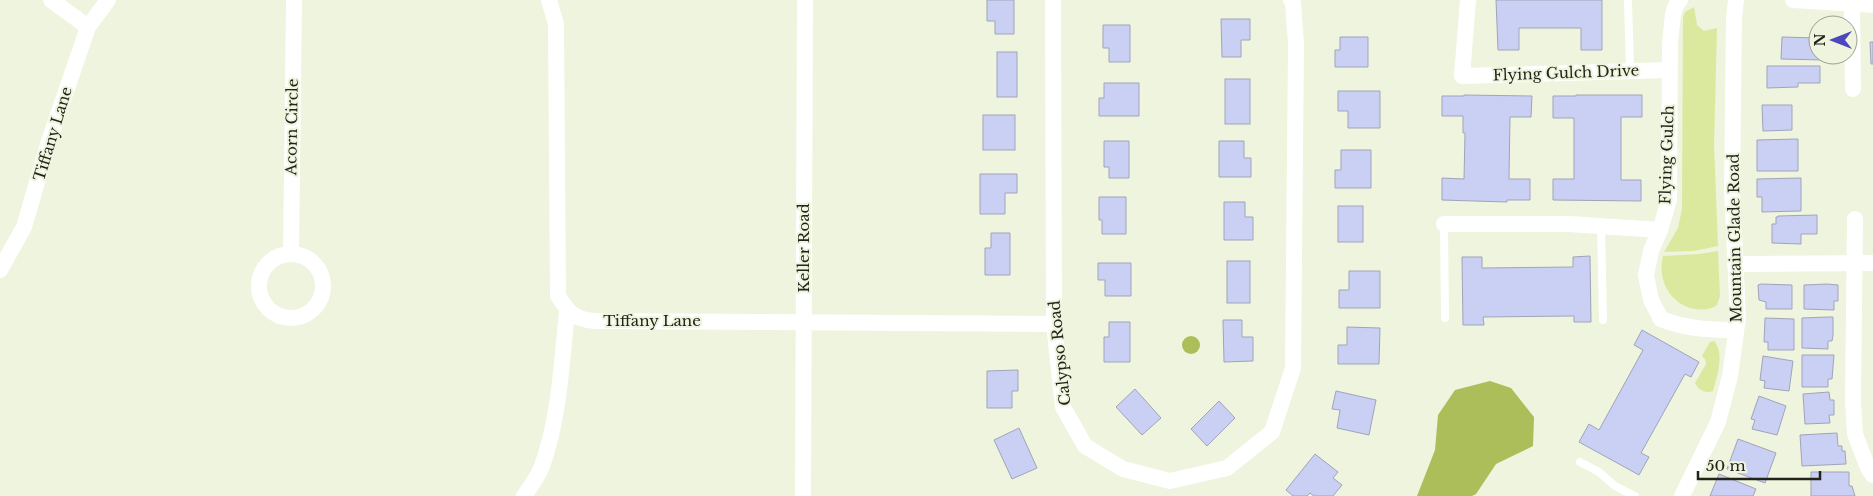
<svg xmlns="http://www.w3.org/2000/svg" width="1873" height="496" font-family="'Libre Baskerville',serif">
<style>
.green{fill:#dae99e}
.water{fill:#acbe59}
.building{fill:#cacff4;stroke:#a1a4b9}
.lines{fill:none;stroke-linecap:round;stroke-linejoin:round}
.service{stroke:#fff;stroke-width:8}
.minor{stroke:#fff;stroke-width:16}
.labels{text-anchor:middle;stroke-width:4;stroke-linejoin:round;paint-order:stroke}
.street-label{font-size:15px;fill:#22241c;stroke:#eef4dd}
</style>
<rect width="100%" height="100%" fill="#eef4dd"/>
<g class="green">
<polygon points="1694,7 1697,25 1704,31 1717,28 1714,144 1718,246 1694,251 1664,252 1678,228 1682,209 1683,17 1685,12"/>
<path d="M1718,251L1720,296L1717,305C1710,310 1704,310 1695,309C1670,304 1657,280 1663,256L1699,254Z"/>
<path d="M1714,341C1725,353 1717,377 1713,391C1706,394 1698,390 1695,383L1706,364L1705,359L1702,356L1710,342Z"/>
</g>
<g class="water">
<circle cx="1191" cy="345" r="9"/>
<polygon points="1490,381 1511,388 1534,417 1533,446 1496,464 1476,494 1472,496 1417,496 1435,450 1438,415 1455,390"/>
</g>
<g class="building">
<polygon points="987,0 1014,0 1014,34 995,34 995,21 987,21"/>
<polygon points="1496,0 1602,0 1602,50 1581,50 1581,28 1519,28 1519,50 1498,50"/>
<polygon points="1221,19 1250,19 1250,40 1241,40 1241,57 1222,57"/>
<polygon points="1103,25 1130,25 1130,62 1109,62 1109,48 1103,48"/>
<polygon points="1340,37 1368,37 1368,67 1335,67 1335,50 1340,50"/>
<polygon points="1782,37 1818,38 1818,55 1824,55 1824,60 1781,59"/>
<polygon points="1870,42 1873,42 1873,64 1871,64"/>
<rect x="997" y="52" width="20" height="45"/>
<polygon points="1767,66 1820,66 1820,83 1798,83 1798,87 1767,88"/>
<rect x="1225" y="79" width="25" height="45"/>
<polygon points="1104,83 1139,83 1139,116 1099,116 1099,98 1104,98"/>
<polygon points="1338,91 1380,91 1380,128 1348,128 1348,111 1338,111"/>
<polygon points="1464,95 1532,96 1531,117 1510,117 1509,179 1530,179 1530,200 1507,200 1507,202 1442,200 1442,178 1464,179 1465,133 1463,133 1463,116 1442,116 1442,96 1464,96"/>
<polygon points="1576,95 1642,95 1642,117 1621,117 1621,180 1641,180 1641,201 1553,200 1553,179 1574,179 1574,118 1553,118 1553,96 1576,96"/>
<polygon points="1762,105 1792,105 1792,130 1763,131"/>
<rect x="983" y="115" width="32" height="35"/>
<polygon points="1798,139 1798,171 1757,171 1757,140"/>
<polygon points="1104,141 1129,141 1129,178 1109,178 1109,167 1104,167"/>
<polygon points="1219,141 1244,141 1244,158 1251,158 1251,177 1219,177"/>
<polygon points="1341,150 1371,150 1371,188 1335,188 1335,170 1341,170"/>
<polygon points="980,174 1017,174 1017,193 1005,193 1005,214 980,214"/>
<polygon points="1801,178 1801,211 1762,212 1762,197 1757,197 1757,179"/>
<polygon points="1099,197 1126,197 1126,234 1102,234 1102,220 1099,220"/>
<polygon points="1224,202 1245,202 1245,217 1253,217 1253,240 1224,240"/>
<rect x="1338" y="206" width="25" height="36"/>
<polygon points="1817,215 1817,234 1801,234 1801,244 1772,243 1772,224 1776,224 1776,217 1778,217 1778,216"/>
<polygon points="991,233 1010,233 1010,275 985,275 985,248 991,248"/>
<polygon points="1590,256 1591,322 1574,322 1574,316 1483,317 1484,325 1463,325 1462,257 1482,257 1482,268 1573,267 1573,257"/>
<rect x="1227" y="261" width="23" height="42"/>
<polygon points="1098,263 1131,263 1131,296 1105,296 1105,280 1098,280"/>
<polygon points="1349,271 1380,271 1380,308 1339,308 1339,290 1349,290"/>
<polygon points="1761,284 1792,285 1792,309 1766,309 1766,302 1759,300 1758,285"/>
<polygon points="1827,284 1838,285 1838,301 1834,301 1834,310 1804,309 1804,285"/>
<polygon points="1828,317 1833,317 1833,335 1832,341 1828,341 1828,349 1802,348 1802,318"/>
<polygon points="1765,318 1794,319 1794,350 1768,350 1768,342 1764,342"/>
<polygon points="1223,320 1242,320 1242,337 1253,337 1253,361 1224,362"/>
<polygon points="1109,322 1130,322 1130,362 1104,362 1104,337 1109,337"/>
<polygon points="1347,327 1380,328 1379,364 1338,364 1338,345 1347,345"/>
<polygon points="1642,330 1699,362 1691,377 1685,374 1641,453 1649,457 1639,475 1579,442 1589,424 1599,430 1643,350 1634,345"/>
<polygon points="1802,355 1834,355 1832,379 1828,379 1828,387 1802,387"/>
<polygon points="1763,356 1793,361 1789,391 1764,388 1765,381 1760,380"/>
<polygon points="1018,370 1018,391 1012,391 1012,408 987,408 987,371"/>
<polygon points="1135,389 1161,418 1142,435 1116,407"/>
<polygon points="1336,391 1376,400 1369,435 1337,428 1340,410 1332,409"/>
<polygon points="1829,392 1830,400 1834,400 1834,415 1829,415 1830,423 1805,424 1803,394"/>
<polygon points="1759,396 1786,406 1777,435 1752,429 1755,420 1751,419"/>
<polygon points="1219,401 1235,418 1207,446 1191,429"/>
<polygon points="1019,428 1037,468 1012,479 994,440"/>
<polygon points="1837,433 1838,446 1842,446 1842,451 1845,451 1846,464 1802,466 1800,435"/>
<polygon points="1738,439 1776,453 1765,483 1727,469"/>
<polygon points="1315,454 1338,472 1333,478 1342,485 1333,496 1314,496 1310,493 1307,496 1293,496 1286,490"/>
<polygon points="1811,472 1849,472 1849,486 1852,486 1855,496 1811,496"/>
<polygon points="1719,474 1756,489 1753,496 1710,496"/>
</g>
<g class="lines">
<g class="service">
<polyline points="1628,0 1630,71"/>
<polyline points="1444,224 1445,318"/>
<polyline points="1601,226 1603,320"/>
<polyline points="1580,462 1599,472 1615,486 1635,496"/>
</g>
<g class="minor">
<polyline points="51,0 88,27"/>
<path d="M549,0L556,24L558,296C569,313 574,319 594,321L1054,324"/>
<polyline points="1053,0 1054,324 1063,407 1085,446 1123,469 1170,481 1227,468 1272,432 1293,368 1296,44 1293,3 1291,0"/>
<polyline points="1468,0 1462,76 1669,70"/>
<path d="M1680,0L1676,5L1673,14L1670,43L1669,200L1660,230L1651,251L1646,275L1651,300L1661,319C1686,329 1710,330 1736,330"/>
<polyline points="1793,0 1873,5"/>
<polyline points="1852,4 1853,89"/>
<polyline points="1855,219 1853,401 1855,434 1868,468 1873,475"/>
<polyline points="1444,224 1569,224 1660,230"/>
<circle cx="291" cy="286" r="32"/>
<polyline points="291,254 294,0"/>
<polyline points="1735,264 1873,263"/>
<polyline points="0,270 24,227 49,141 88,27 108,0"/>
<path d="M524,496C530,487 538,477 542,466C559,420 562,361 567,311"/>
<polyline points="803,496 805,0"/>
<polyline points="1682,496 1718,422 1730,376 1738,318 1732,192 1734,18 1736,0"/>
</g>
</g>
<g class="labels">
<g class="street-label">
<text transform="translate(1566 73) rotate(-2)" y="5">Flying Gulch Drive</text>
<text transform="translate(292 127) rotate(-89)" y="5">Acorn Circle</text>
<text transform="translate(53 134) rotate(-73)" y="5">Tiffany Lane</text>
<text transform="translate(1667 155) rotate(-88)" y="5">Flying Gulch</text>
<text transform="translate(1735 238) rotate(-91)" y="5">Mountain Glade Road</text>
<text transform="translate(804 248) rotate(-90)" y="5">Keller Road</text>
<text x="652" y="326">Tiffany Lane</text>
<text transform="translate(1060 353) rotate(-96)" y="5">Calypso Road</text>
</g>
</g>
<g transform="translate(1833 40) rotate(270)"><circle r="24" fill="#eef4dd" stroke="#9ca190"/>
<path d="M0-4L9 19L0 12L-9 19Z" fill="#4c47bd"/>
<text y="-8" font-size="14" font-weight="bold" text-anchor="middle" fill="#22241c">N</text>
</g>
<path d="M1698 471v8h122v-8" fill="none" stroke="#22241c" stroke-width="2.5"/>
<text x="1706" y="471" font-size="15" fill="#22241c" stroke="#eef4dd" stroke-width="4" paint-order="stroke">50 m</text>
</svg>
